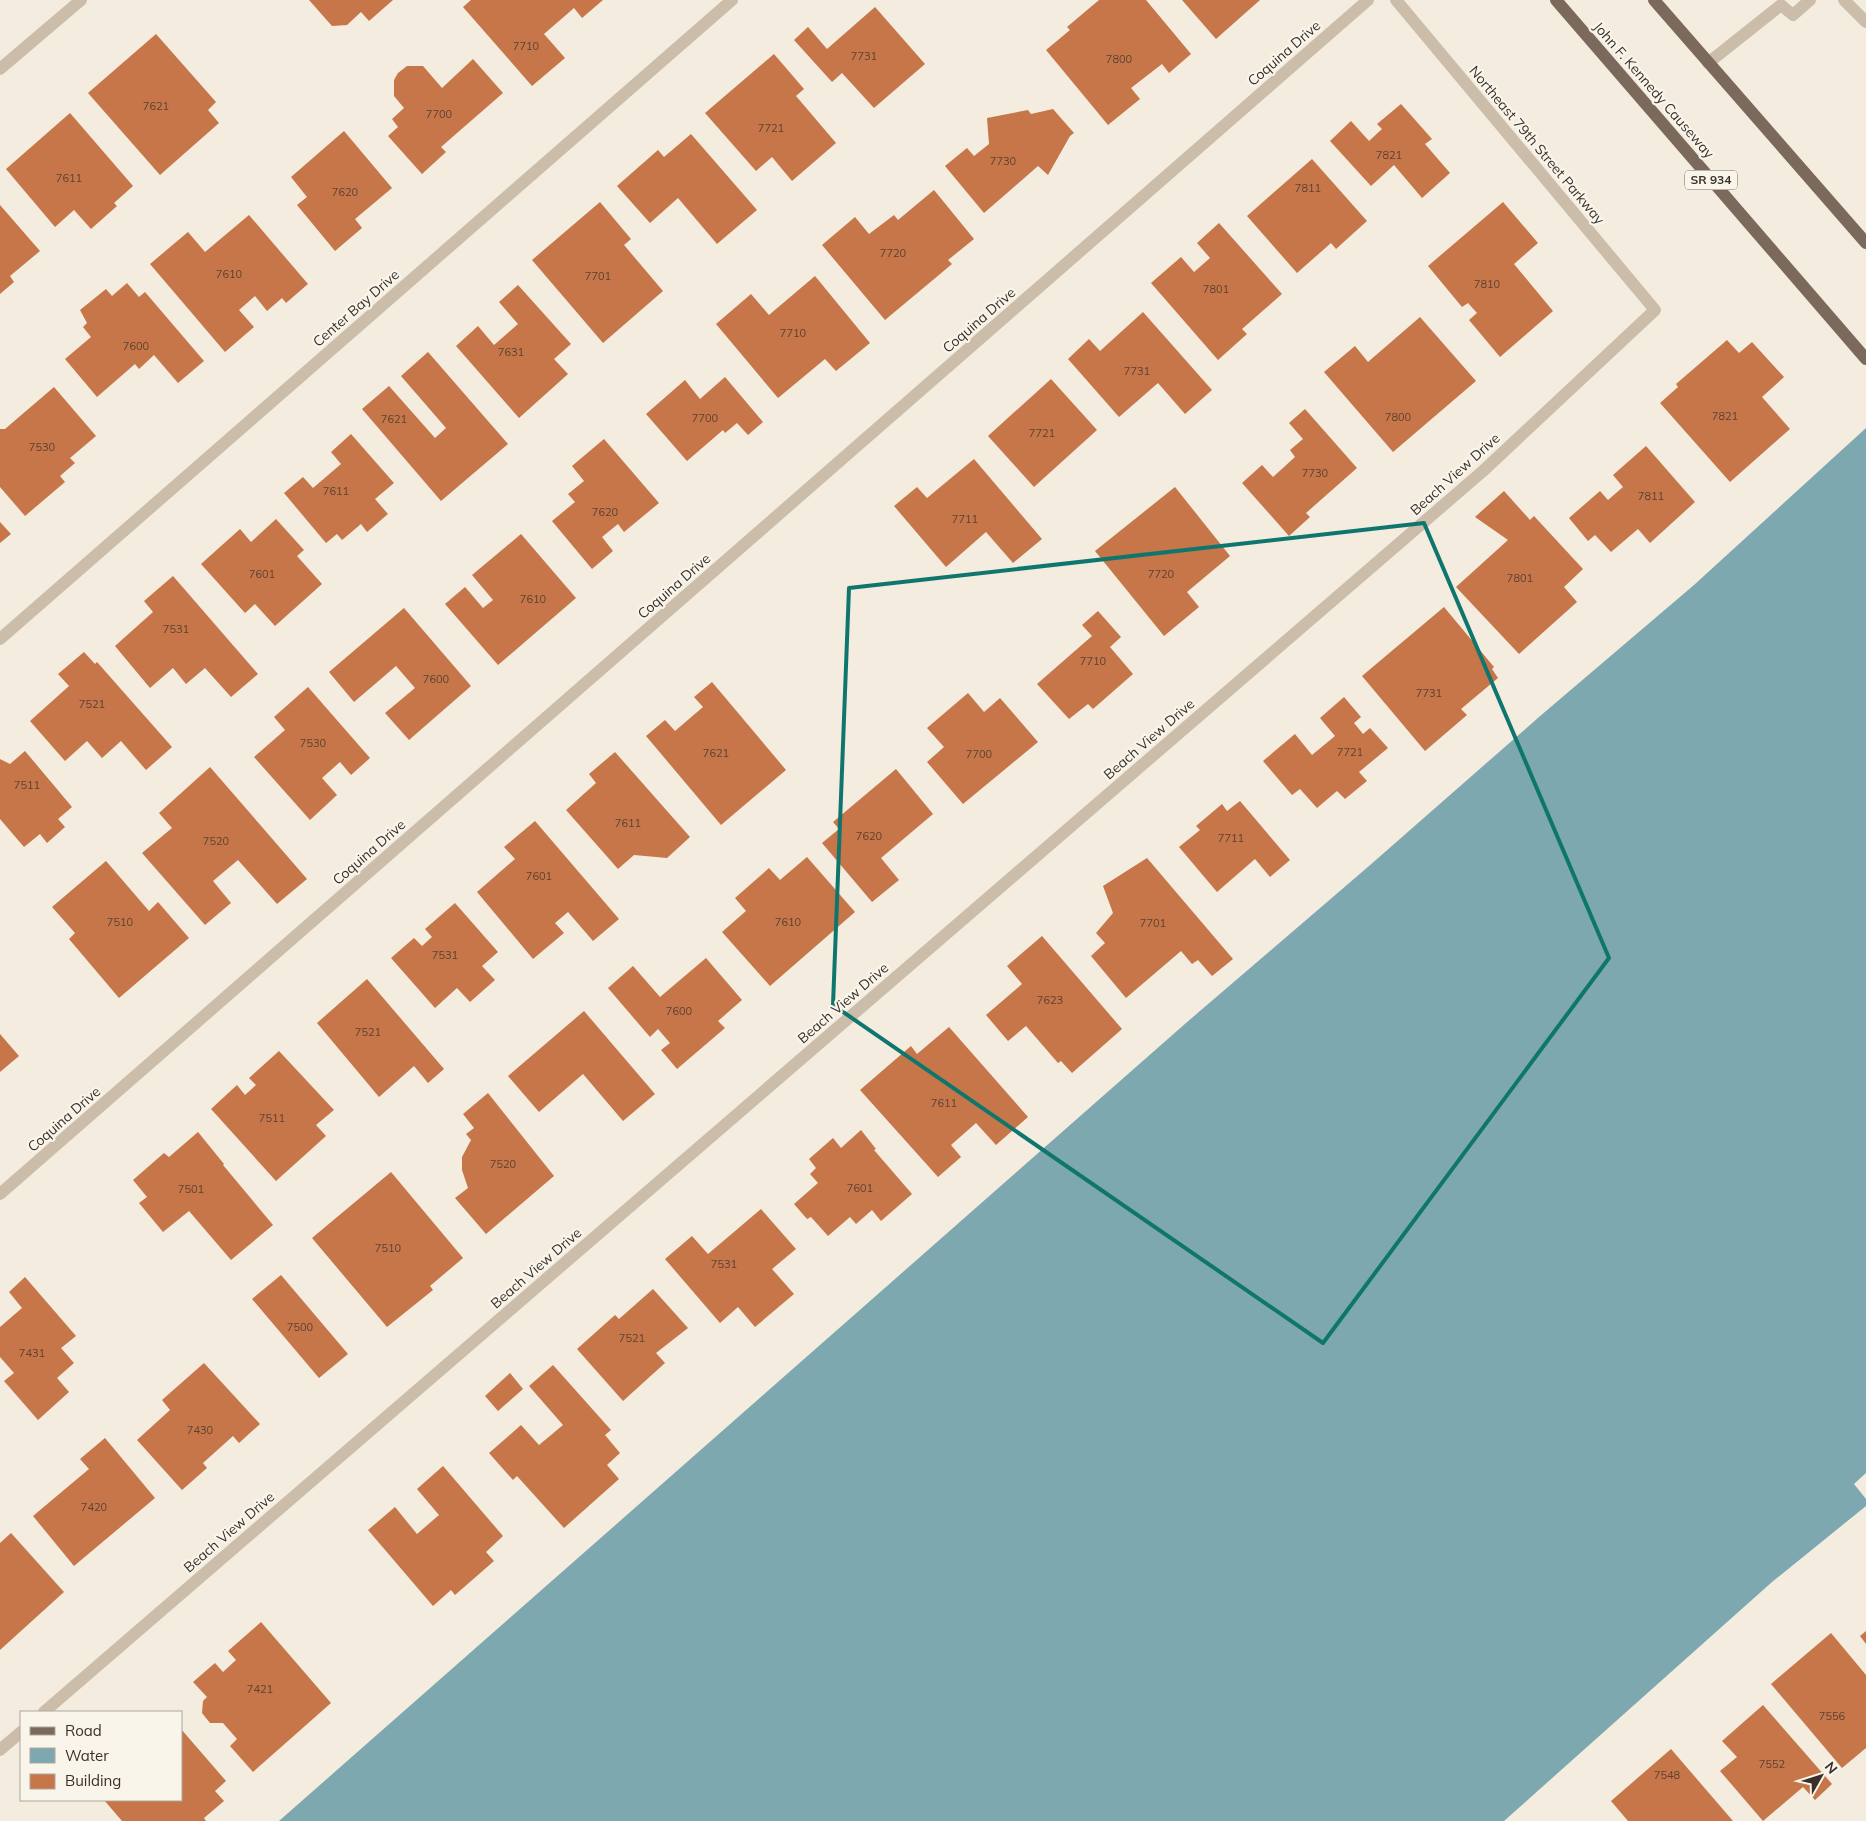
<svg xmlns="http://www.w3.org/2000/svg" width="1866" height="1821" font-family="Mulish,sans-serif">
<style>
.water{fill:#7da8b0}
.building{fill:#c67649}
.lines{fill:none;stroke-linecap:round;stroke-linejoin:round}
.lane{stroke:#cbbdaa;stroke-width:12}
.street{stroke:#cbbdaa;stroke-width:12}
.primary{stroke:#7b695b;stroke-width:12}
.marked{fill:none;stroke:#0f766e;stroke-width:4;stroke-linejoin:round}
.labels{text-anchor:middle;stroke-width:4.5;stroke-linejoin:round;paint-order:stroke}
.number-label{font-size:11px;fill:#5c4232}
.shield{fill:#faf5eb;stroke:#736b64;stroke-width:1}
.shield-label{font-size:12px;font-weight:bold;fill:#39302a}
.street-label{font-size:14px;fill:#39302a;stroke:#faf5eb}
</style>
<rect width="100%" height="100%" fill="#f3ecdf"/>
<polygon class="water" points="1866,428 1866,1473 1854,1484 1866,1499 1866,1506 1772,1582 1504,1821 279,1821 1186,1023 1369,866 1539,717 1694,585"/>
<g class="building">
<polygon points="309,0 393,0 369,21 361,12 347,25 332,26"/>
<polygon points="471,0 603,0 582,18 574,8 544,34 565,58 532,86 463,7"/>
<polygon points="1099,0 1146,0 1191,54 1169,73 1162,64 1131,88 1140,99 1108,125 1046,50 1070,30 1067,27"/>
<polygon points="1182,0 1260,0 1216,39"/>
<polygon points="875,7 925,64 874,108 842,73 832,82 794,40 808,27 827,49"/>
<polygon points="156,34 216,102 208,110 219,123 160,175 88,93"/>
<polygon points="774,54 804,89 796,96 836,143 792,181 772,157 756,171 705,113"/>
<polygon points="473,59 503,93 441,147 446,152 422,174 388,136 398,127 392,119 404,108 394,96 394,80 398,73 407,66 423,66 442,88"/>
<polygon points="1401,104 1432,139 1425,144 1450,173 1422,198 1394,165 1371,186 1330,141 1351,121 1369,141 1382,129 1377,124"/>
<polygon points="1053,109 1074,133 1070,136 1048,175 1038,166 984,213 945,166 967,148 974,156 989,144 987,118 1028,110 1031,114"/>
<polygon points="70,113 133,186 114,203 117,206 91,229 74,210 55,227 6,169"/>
<polygon points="344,131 392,188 355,219 362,228 335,251 297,205 307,197 291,177"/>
<polygon points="691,134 757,210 717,244 678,198 650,223 617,186 658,150 664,157"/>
<polygon points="1312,159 1367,221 1336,249 1331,243 1297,273 1247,216"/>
<polygon points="934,190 974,239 948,260 952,264 885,320 822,245 855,217 869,234 894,215 898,220"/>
<polygon points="600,202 631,239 624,245 663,291 603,343 532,260"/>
<polygon points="1503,202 1538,243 1514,264 1553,311 1500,357 1469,320 1477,313 1468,303 1462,307 1428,266"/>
<polygon points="0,205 40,251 10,276 14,282 0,294"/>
<polygon points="249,215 308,284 286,303 282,298 267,311 255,296 239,310 254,327 225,352 150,264 188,232 205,252"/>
<polygon points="1219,223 1282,294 1242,329 1247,334 1218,360 1151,283 1181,257 1194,272 1210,258 1197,243"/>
<polygon points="815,276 870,343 836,371 825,359 778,398 716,324 751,294 769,315"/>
<polygon points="127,283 139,297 145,292 204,361 178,383 154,355 139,369 135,364 97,397 65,359 91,337 83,327 87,323 80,310 106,289 112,296"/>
<polygon points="518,285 571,344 554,359 568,374 519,418 456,346 478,326 494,345 518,324 499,302"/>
<polygon points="1143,312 1212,390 1185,414 1158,383 1119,417 1068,359 1089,339 1100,351"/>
<polygon points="1420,317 1476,381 1393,452 1324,372 1355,346 1368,362"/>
<polygon points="1727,340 1739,353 1752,342 1784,377 1762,397 1790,429 1730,482 1660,403 1678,387 1676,384"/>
<polygon points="428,352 508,444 441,501 362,409 389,386 435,438 446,428 401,376"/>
<polygon points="725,377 763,422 748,435 737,423 725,433 723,430 687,461 646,414 685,380 700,399"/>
<polygon points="1051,379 1097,430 1034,487 988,436"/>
<polygon points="54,387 96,436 70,458 75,463 60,476 65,482 25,516 0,487 0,429 5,429"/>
<polygon points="1305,409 1357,468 1306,513 1310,517 1289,536 1242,483 1262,465 1273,477 1295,457 1290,450 1303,439 1289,423"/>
<polygon points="351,434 394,483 375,499 388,514 367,532 361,524 342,540 337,534 326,543 284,493 303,477 313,488 341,464 331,452"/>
<polygon points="604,439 659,503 624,532 618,524 602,537 613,551 592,569 552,521 575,502 568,494 584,481 572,466"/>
<polygon points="1646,446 1695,502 1650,543 1638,529 1611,552 1595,535 1588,541 1569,518 1600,491 1608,500 1623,487 1613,475"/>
<polygon points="974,459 1042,539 1013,563 986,532 946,567 894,506 917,487 927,498"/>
<polygon points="1175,487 1230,556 1187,592 1199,607 1164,636 1095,551"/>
<polygon points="1504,491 1530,520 1534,516 1583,569 1564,587 1577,602 1519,654 1456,587 1508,540 1475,517"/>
<polygon points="276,519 304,550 297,556 322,584 275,626 255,604 245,613 201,564 240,529 251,542"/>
<polygon points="0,522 11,534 0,543"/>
<polygon points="521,534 576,598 498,665 445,604 465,587 483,608 493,600 472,575"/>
<polygon points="173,576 258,674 231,697 205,668 186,684 173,668 150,688 115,646 153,612 144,601"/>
<polygon points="1444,607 1494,667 1492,669 1498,678 1461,709 1467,715 1425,751 1362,676"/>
<polygon points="404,608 471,686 409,740 385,713 415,688 396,666 354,702 329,672"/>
<polygon points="1098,611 1121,637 1110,647 1133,674 1093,709 1088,704 1069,719 1037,684 1092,636 1082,625"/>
<polygon points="84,652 95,664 97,662 172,747 146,770 121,741 102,758 87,741 65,761 30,721 69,686 58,674"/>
<polygon points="712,682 786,770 721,825 646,736 665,720 675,731 703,707 694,697"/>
<polygon points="308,687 370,758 351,775 340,762 322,778 337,795 310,820 254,757 285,730 274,717"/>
<polygon points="968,693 984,712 1000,698 1038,742 963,804 927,762 944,747 927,728"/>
<polygon points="1344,697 1361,717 1354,723 1363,734 1370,728 1388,748 1359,772 1367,781 1345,799 1337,791 1317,808 1300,789 1292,795 1263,761 1295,734 1312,755 1335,736 1320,718"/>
<polygon points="25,751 72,807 58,819 65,827 47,843 40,834 24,847 0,819 0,759 10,764"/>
<polygon points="615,752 690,837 667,858 634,855 618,869 566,810 596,783 589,774"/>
<polygon points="210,767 307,879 277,904 238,860 213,881 231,903 205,925 142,853 172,828 159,813"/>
<polygon points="896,769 933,814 881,858 899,880 872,902 822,843 839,829 833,822"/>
<polygon points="1240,801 1290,860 1270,877 1255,859 1217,892 1179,847 1200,830 1196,826 1222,804 1227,811"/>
<polygon points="535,821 619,919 593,941 568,912 555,923 564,933 533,959 477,892 515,859 504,847"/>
<polygon points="807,857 855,912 770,986 722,932 746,911 735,898 769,868 780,880"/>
<polygon points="1147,858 1233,959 1212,976 1198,960 1192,964 1181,951 1126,998 1091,956 1105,943 1096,933 1113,913 1103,886"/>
<polygon points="106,861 149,911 158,902 189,938 119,998 69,939 75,933 52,907"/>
<polygon points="455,903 498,952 482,966 495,980 470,1002 457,988 435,1008 391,958 414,938 422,946 432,937 425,929"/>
<polygon points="1042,936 1122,1029 1072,1073 1061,1061 1058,1063 1026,1026 1008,1041 986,1015 1022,984 1007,966"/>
<polygon points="706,958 742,1000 718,1021 725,1028 677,1069 661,1050 670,1043 658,1029 650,1037 608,988 633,966 660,997"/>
<polygon points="367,979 444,1069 428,1083 414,1066 379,1097 317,1023"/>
<polygon points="584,1011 655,1094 623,1121 583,1074 539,1112 508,1076"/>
<polygon points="949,1027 1028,1117 996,1145 976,1123 951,1145 961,1157 938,1177 860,1090 911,1046 917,1054"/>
<polygon points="0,1034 19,1056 0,1072"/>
<polygon points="279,1051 334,1110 316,1125 326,1136 276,1181 211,1109 237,1085 245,1095 256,1085 249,1078"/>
<polygon points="488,1093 554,1176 486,1234 455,1198 468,1188 462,1170 462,1157 471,1140 466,1134 474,1128 463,1114"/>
<polygon points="861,1130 876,1149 874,1150 912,1194 881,1221 872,1210 856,1224 850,1217 828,1236 811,1217 807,1219 794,1204 818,1183 810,1174 816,1168 809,1159 833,1138 841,1148"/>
<polygon points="198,1132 224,1164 223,1165 273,1225 231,1260 189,1211 163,1232 139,1203 147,1197 133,1180 164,1153 169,1157"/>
<polygon points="391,1172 463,1258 430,1286 433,1290 387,1327 312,1238"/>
<polygon points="761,1209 796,1249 772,1269 794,1294 755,1327 738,1307 720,1323 665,1259 692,1236 708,1254"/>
<polygon points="281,1275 348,1354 319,1378 252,1299"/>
<polygon points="25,1277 76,1336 61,1348 74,1363 57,1378 69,1392 38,1420 4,1381 14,1373 0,1357 0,1327 22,1308 9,1292"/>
<polygon points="653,1289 688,1328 656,1353 665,1363 623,1401 577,1349 615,1315 619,1319"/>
<polygon points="204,1363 260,1424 239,1443 233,1436 203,1463 207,1468 182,1490 137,1440 170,1410 162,1400"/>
<polygon points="553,1365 611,1430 605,1435 620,1453 607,1465 619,1479 564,1528 517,1476 513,1480 489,1453 521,1425 539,1445 563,1425 529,1386"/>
<polygon points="510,1373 523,1389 498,1411 485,1396"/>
<polygon points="105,1438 155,1498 74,1566 33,1516 89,1469 80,1459"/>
<polygon points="443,1466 503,1536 486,1552 494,1561 455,1595 451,1590 433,1606 368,1530 395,1507 417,1534 439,1515 417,1489"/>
<polygon points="11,1533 64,1592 0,1650 0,1543"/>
<polygon points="261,1622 331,1703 253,1772 230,1746 237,1739 223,1723 210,1723 202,1713 203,1701 207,1697 193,1682 215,1663 223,1672 236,1660 228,1651"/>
<polygon points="1866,1631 1866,1644 1860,1636"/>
<polygon points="1831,1633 1866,1675 1866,1748 1842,1768 1771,1684"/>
<polygon points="1763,1705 1832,1784 1815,1800 1803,1787 1763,1821 1720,1771 1737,1757 1722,1741"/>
<polygon points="181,1729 226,1781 215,1791 224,1801 204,1818 206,1821 122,1821 104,1800 181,1800"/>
<polygon points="1671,1749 1733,1821 1628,1821 1611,1801"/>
</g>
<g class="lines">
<g class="lane">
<polyline points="1844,0 1866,22"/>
<polyline points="1708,63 1781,5 1793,15 1810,0"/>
</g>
<g class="street">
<polyline points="0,69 81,0"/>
<polyline points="0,639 732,0"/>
<polyline points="0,1194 1368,0"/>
<polyline points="44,1712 1483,471 1655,310 1396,0"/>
<polyline points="0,1750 21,1732"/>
</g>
<g class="primary">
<polyline points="1556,0 1866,359"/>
<polyline points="1654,0 1866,243"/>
</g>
</g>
<path class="marked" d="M1424,523L1609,958L1323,1343L833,1005L849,588Z"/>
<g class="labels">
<g class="number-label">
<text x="526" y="50">7710</text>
<text x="864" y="60">7731</text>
<text x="1119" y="63">7800</text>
<text x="156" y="110">7621</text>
<text x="439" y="118">7700</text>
<text x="771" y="132">7721</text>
<text x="1389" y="159">7821</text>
<text x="1003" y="165">7730</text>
<text x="69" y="182">7611</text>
<text x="1308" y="192">7811</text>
<text x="345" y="196">7620</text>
<text x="893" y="257">7720</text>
<text x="229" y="278">7610</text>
<text x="598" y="280">7701</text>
<text x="1487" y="288">7810</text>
<text x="1216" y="293">7801</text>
<text x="793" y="337">7710</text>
<text x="136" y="350">7600</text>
<text x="511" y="356">7631</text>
<text x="1137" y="375">7731</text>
<text x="1725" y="420">7821</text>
<text x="1398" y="421">7800</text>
<text x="705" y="422">7700</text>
<text x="394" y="423">7621</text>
<text x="1042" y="437">7721</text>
<text x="42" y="451">7530</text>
<text x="1315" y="477">7730</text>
<text x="336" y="495">7611</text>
<text x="1651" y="500">7811</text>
<text x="605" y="516">7620</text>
<text x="965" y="523">7711</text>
<text x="262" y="578">7601</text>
<text x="1161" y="578">7720</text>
<text x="1520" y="582">7801</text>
<text x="533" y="603">7610</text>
<text x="176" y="633">7531</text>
<text x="1093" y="665">7710</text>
<text x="436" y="683">7600</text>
<text x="1429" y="697">7731</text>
<text x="92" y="708">7521</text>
<text x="313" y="747">7530</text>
<text x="1350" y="756">7721</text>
<text x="716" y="757">7621</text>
<text x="979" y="758">7700</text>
<text x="27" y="789">7511</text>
<text x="628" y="827">7611</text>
<text x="869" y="840">7620</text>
<text x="1231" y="842">7711</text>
<text x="216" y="845">7520</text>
<text x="539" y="880">7601</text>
<text x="120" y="926">7510</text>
<text x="788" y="926">7610</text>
<text x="1153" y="927">7701</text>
<text x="445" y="959">7531</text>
<text x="1050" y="1004">7623</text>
<text x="679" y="1015">7600</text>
<text x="368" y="1036">7521</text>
<text x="944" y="1107">7611</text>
<text x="272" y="1122">7511</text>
<text x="503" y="1168">7520</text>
<text x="860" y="1192">7601</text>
<text x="191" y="1193">7501</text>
<text x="388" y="1252">7510</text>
<text x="724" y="1268">7531</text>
<text x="300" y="1331">7500</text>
<text x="632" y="1342">7521</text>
<text x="32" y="1357">7431</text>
<text x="200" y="1434">7430</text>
<text x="94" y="1511">7420</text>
<text x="260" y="1693">7421</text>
<text x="1832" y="1720">7556</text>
<text x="1772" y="1768">7552</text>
<text x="1667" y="1779">7548</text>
</g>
<rect class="shield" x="1685" y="170.5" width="52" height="19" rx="4"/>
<g class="shield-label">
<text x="1711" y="184">SR 934</text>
</g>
<g class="street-label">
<text transform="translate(1284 53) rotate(-41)" y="5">Coquina Drive</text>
<text transform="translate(1654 90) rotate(49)" y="5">John F. Kennedy Causeway</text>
<text transform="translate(1537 145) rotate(50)" y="5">Northeast 79th Street Parkway</text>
<text transform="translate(356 308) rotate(-41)" y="5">Center Bay Drive</text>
<text transform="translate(979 320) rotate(-41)" y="5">Coquina Drive</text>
<text transform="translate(1455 474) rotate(-42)" y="5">Beach View Drive</text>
<text transform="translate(674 586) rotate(-41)" y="5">Coquina Drive</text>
<text transform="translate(1149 739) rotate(-41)" y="5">Beach View Drive</text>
<text transform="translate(369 852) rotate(-41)" y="5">Coquina Drive</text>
<text transform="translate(843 1003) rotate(-41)" y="5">Beach View Drive</text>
<text transform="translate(64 1119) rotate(-41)" y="5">Coquina Drive</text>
<text transform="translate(536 1268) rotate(-41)" y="5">Beach View Drive</text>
<text transform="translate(229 1532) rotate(-41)" y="5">Beach View Drive</text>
</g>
</g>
<rect x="20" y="1711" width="162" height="90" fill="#faf5eb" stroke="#ada69e"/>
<rect x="30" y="1727" width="25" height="8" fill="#7b695b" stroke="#ada69e"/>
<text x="65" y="1736" font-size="15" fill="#39302a">Road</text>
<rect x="30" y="1748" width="25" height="15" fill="#7da8b0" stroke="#ada69e"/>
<text x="65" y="1761" font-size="15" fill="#39302a">Water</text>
<rect x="30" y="1774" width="25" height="15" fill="#c67649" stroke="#ada69e"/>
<text x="65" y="1786" font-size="15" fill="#39302a">Building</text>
<g transform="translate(1821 1776) rotate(51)" stroke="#faf5eb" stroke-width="4" paint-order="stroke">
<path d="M0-4L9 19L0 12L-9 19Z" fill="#39302a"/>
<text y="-8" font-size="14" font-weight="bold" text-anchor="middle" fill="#39302a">N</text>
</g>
</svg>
